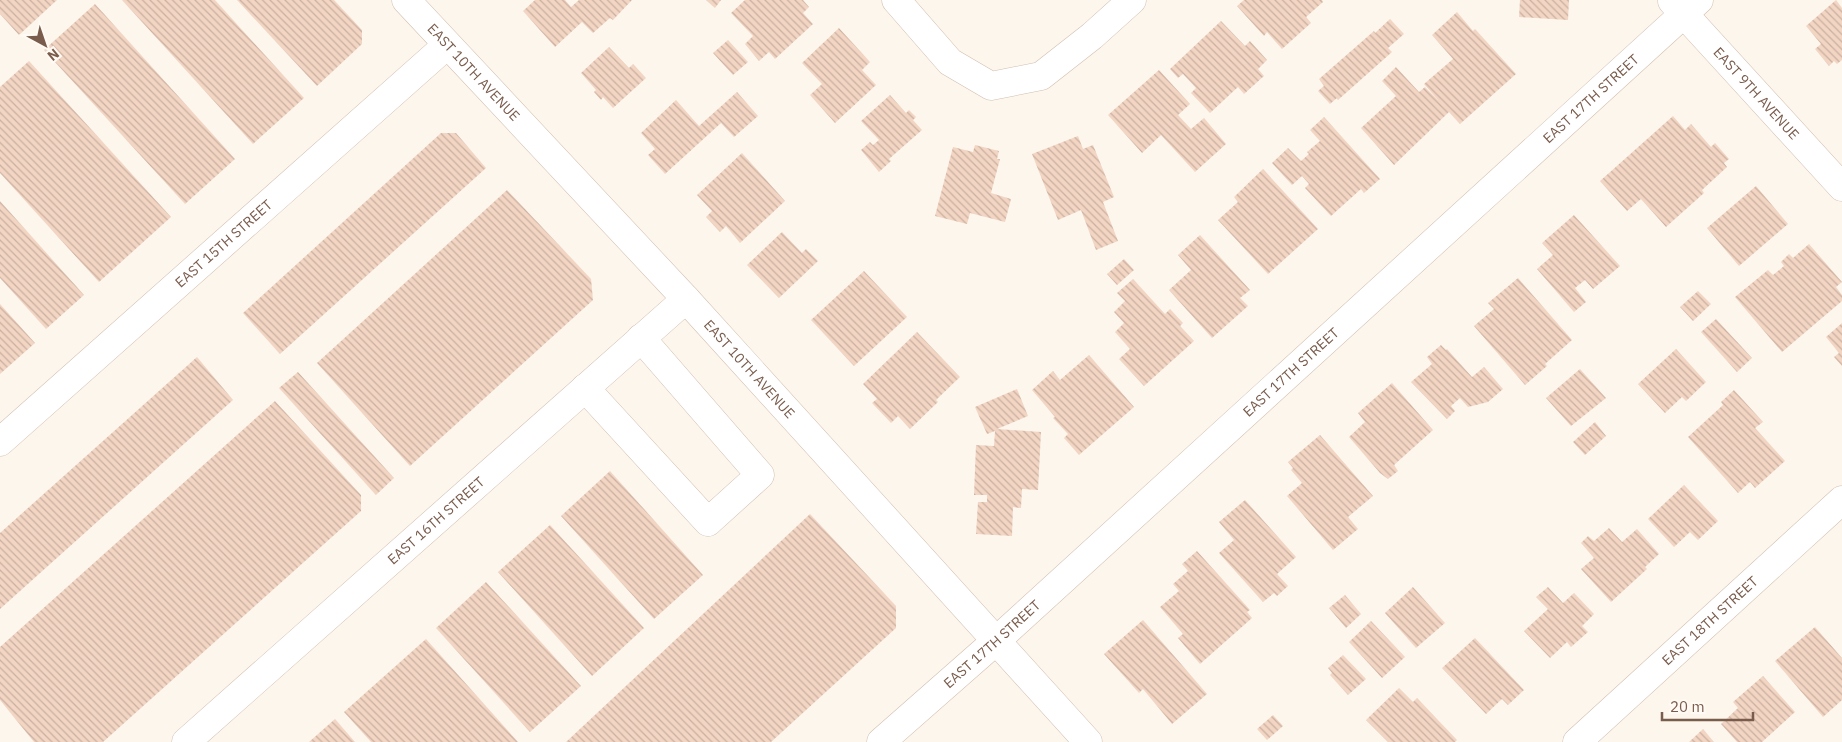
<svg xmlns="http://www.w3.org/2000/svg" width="1842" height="742" font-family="'IBM Plex Sans',sans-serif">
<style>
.building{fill:url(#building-back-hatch)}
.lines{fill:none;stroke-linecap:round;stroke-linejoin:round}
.minor-casing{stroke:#d1beb0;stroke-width:29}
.minor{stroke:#fff;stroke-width:28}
.labels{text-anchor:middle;stroke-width:5;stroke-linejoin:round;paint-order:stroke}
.street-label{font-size:14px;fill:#7a5c4d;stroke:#fffaf3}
</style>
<defs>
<pattern id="building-back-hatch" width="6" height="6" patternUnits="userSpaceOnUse" patternTransform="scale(1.25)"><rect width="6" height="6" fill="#f3d5c3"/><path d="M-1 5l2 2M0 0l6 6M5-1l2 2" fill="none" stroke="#cab0a1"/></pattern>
</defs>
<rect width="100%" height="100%" fill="#fdf6ec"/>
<g class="building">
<polygon points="0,0 57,0 19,35 0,14"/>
<polygon points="122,0 215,0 304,98 253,144"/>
<polygon points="237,0 334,0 362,30 362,44 317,86"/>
<polygon points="535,0 565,0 571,7 579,0 632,0 613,20 610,18 593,33 582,22 555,47 523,11"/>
<polygon points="706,0 721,0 715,8"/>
<polygon points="745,0 803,0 809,7 803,13 813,24 775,59 769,52 759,61 745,44 753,36 731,13"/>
<polygon points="1244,0 1322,0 1323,2 1306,17 1311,23 1282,49 1267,32 1264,36 1237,6"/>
<polygon points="1520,0 1569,0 1568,20 1519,17"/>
<polygon points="1836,0 1842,8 1842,60 1837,64 1834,61 1829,66 1815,49 1821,44 1806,26"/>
<polygon points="95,4 235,159 185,204 44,50"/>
<polygon points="1457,12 1473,31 1475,29 1516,74 1460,124 1449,112 1394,165 1361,128 1396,96 1382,81 1396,67 1419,92 1425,87 1439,101 1424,84 1453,59 1432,35"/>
<polygon points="1390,19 1404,34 1388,48 1392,52 1338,100 1337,98 1330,104 1318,91 1324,86 1319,79 1374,31 1375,33"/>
<polygon points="1221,21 1245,46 1250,41 1267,60 1258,69 1264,76 1244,94 1238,87 1210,113 1191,93 1196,88 1183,74 1178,78 1170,69"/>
<polygon points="839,28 870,62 862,70 876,85 835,123 810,95 822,84 802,63"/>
<polygon points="728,40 748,62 733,75 713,53"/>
<polygon points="609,47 629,68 633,64 646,78 613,108 603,97 601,100 594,92 596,90 581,73"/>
<polygon points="29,61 171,217 99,282 0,173 0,87"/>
<polygon points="1159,70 1190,104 1178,115 1191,129 1204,118 1226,144 1195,172 1161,135 1142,153 1108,115"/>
<polygon points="737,92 758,116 734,137 721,123 665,174 648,155 655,149 641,133 676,100 699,126"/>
<polygon points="890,95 906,113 909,110 916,117 913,120 922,130 889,159 891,161 879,172 861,150 870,142 873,145 879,140 861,121"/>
<polygon points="1673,116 1685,130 1691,124 1711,147 1715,143 1729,159 1724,163 1727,167 1702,190 1704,193 1666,227 1641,199 1627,211 1600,181"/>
<polygon points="1324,117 1380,179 1364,193 1361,189 1331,216 1305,188 1309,184 1302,176 1292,185 1272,163 1288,148 1301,161 1309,154 1307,152 1320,141 1310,130"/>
<polygon points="441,133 456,133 486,168 280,354 243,313"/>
<polygon points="1078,136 1083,149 1093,145 1114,197 1103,202 1118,241 1096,250 1081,210 1058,220 1032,154"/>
<polygon points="975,145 999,151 997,159 1000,159 991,193 1011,199 1005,222 970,213 967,224 935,216 953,147 973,152"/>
<polygon points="742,153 785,201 740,243 726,226 720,232 706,217 712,211 697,195"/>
<polygon points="1263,169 1318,229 1268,274 1218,220 1238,202 1234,197"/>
<polygon points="1756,186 1788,224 1739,266 1707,228"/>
<polygon points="507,190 591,279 593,300 410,466 317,363"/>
<polygon points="0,201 84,295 46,329 0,278"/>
<polygon points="1574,215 1620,266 1593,289 1585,280 1575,288 1586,302 1574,312 1537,269 1553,255 1542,243"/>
<polygon points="782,232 802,253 806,249 818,261 779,298 747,265"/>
<polygon points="1200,235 1250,290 1240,298 1248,306 1212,338 1169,290 1191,270 1178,255"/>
<polygon points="1809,244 1842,282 1836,287 1842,295 1842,301 1782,352 1735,297 1768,270 1773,275 1784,266 1781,262 1789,254 1793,258"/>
<polygon points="1124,259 1134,270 1117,285 1107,274"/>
<polygon points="864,271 907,317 854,366 811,320"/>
<polygon points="1518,278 1572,340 1545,364 1547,366 1525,385 1474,326 1494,309 1488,303"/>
<polygon points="1133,279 1165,314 1170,309 1183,323 1180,326 1194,341 1144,386 1119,359 1130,349 1115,332 1124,323 1114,312 1125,301 1117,293"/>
<polygon points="1698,291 1711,304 1693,321 1680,307"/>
<polygon points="0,304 35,343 0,374"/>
<polygon points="1716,319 1752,358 1737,372 1701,332"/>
<polygon points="1842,323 1842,366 1834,357 1839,353 1826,337"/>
<polygon points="917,332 960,377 936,400 938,402 910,429 898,416 891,423 872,403 877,399 863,384"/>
<polygon points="1441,345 1446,350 1447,349 1472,377 1484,367 1503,389 1488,402 1468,407 1460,398 1451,406 1455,411 1447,419 1411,382 1432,364 1427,357"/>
<polygon points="1676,349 1706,382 1686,401 1682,397 1665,413 1638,384"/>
<polygon points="1089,355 1134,407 1079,455 1064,438 1068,434 1053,418 1055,417 1032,390 1053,371 1060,380"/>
<polygon points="197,357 233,400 0,609 0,533"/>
<polygon points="1580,369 1606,398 1571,426 1546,398"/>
<polygon points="298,372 394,478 376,495 279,388"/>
<polygon points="1392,383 1433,430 1394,465 1398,471 1388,479 1380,473 1349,437 1365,422 1358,413"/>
<polygon points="1017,389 1028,416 997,429 1041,432 1038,490 1022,489 1021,508 1013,507 1012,536 976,534 978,502 987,502 987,495 974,495 976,445 994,446 995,431 987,434 975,407"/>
<polygon points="1734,390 1763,422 1755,428 1785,461 1755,488 1750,482 1738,493 1688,437 1723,405 1721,402"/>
<polygon points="275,401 361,495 361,511 103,742 34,742 0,700 0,647"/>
<polygon points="1595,422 1606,436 1585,455 1573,442"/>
<polygon points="1320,435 1373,496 1348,517 1358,529 1333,550 1287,496 1302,483 1291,470 1293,468 1288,462"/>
<polygon points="610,471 703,575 654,619 561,516"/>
<polygon points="1684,485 1718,521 1698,540 1690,532 1674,547 1648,519"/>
<polygon points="1245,500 1296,557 1277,574 1288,586 1277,596 1274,593 1263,602 1219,553 1234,540 1219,522"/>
<polygon points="810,514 896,606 896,628 771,742 566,742"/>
<polygon points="550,525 644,628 592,676 498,572"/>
<polygon points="1609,528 1622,542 1637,529 1659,554 1645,567 1647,569 1611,602 1581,569 1594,558 1581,543 1588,536 1594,541"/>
<polygon points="1197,551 1250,610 1247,612 1252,618 1200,664 1178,638 1183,634 1160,607 1179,591 1173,584 1188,571 1182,564"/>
<polygon points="486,582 581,686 530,732 436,628"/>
<polygon points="1413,587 1445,623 1416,648 1385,613"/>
<polygon points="1548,587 1563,603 1574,593 1594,614 1582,626 1588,632 1571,647 1567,642 1550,658 1524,631 1548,609 1536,597"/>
<polygon points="1345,595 1361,614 1346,628 1329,608"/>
<polygon points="1143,620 1207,694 1172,724 1143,689 1139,693 1104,654"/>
<polygon points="1371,621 1405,657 1382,678 1349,642"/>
<polygon points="1815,627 1842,658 1842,700 1823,717 1775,661"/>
<polygon points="1475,638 1524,690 1508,705 1502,699 1486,714 1442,668"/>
<polygon points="426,639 518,742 371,742 344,712"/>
<polygon points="1343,655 1366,679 1348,695 1330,675 1332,673 1328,668"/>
<polygon points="1763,676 1795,712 1762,742 1737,742 1721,724 1738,708 1733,702"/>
<polygon points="1399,688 1413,702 1417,698 1457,740 1455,742 1388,742 1366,720"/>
<polygon points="1273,715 1283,726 1267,740 1257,729"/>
<polygon points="335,719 355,742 309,742"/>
<polygon points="1703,729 1714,742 1689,742"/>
</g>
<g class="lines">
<g class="minor-casing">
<g id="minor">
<path id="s1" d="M406,0L686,299L1088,742"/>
<polyline points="896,0 950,62 991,86 1041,76 1092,36 1132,0"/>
<path id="s2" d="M1672,1L1842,187"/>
<polyline points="585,388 708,522 760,475 641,338"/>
<path id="s3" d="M0,442L447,45"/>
<path id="s4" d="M186,742L686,299"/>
<path id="s5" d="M881,742L997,640L1699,0"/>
<path id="s6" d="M1577,742L1842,500"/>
</g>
</g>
<use href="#minor" class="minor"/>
</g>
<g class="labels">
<g class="street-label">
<text dy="5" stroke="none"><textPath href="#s1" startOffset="99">EAST 10TH AVENUE</textPath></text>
<text dy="5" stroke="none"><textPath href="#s2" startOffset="125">EAST 9TH AVENUE</textPath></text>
<text dy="5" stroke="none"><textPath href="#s5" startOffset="958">EAST 17TH STREET</textPath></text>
<text dy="5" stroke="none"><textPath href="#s3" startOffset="299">EAST 15TH STREET</textPath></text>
<text dy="5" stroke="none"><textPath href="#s1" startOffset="504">EAST 10TH AVENUE</textPath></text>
<text dy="5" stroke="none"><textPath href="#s5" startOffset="552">EAST 17TH STREET</textPath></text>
<text dy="5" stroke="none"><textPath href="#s4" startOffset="334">EAST 16TH STREET</textPath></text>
<text dy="5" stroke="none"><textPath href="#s6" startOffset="180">EAST 18TH STREET</textPath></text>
<text dy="5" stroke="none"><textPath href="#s5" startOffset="148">EAST 17TH STREET</textPath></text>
</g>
</g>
<g transform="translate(45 45) rotate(140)" stroke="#fffaf3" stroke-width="4" paint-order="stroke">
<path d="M0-4L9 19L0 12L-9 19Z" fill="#7a5c4d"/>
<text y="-8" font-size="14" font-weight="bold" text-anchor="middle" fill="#7a5c4d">N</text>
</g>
<path d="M1662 712v8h91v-8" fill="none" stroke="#7a5c4d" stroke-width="2.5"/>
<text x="1670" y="712" font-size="15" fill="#7a5c4d" stroke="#fffaf3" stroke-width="4" paint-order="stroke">20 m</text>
</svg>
